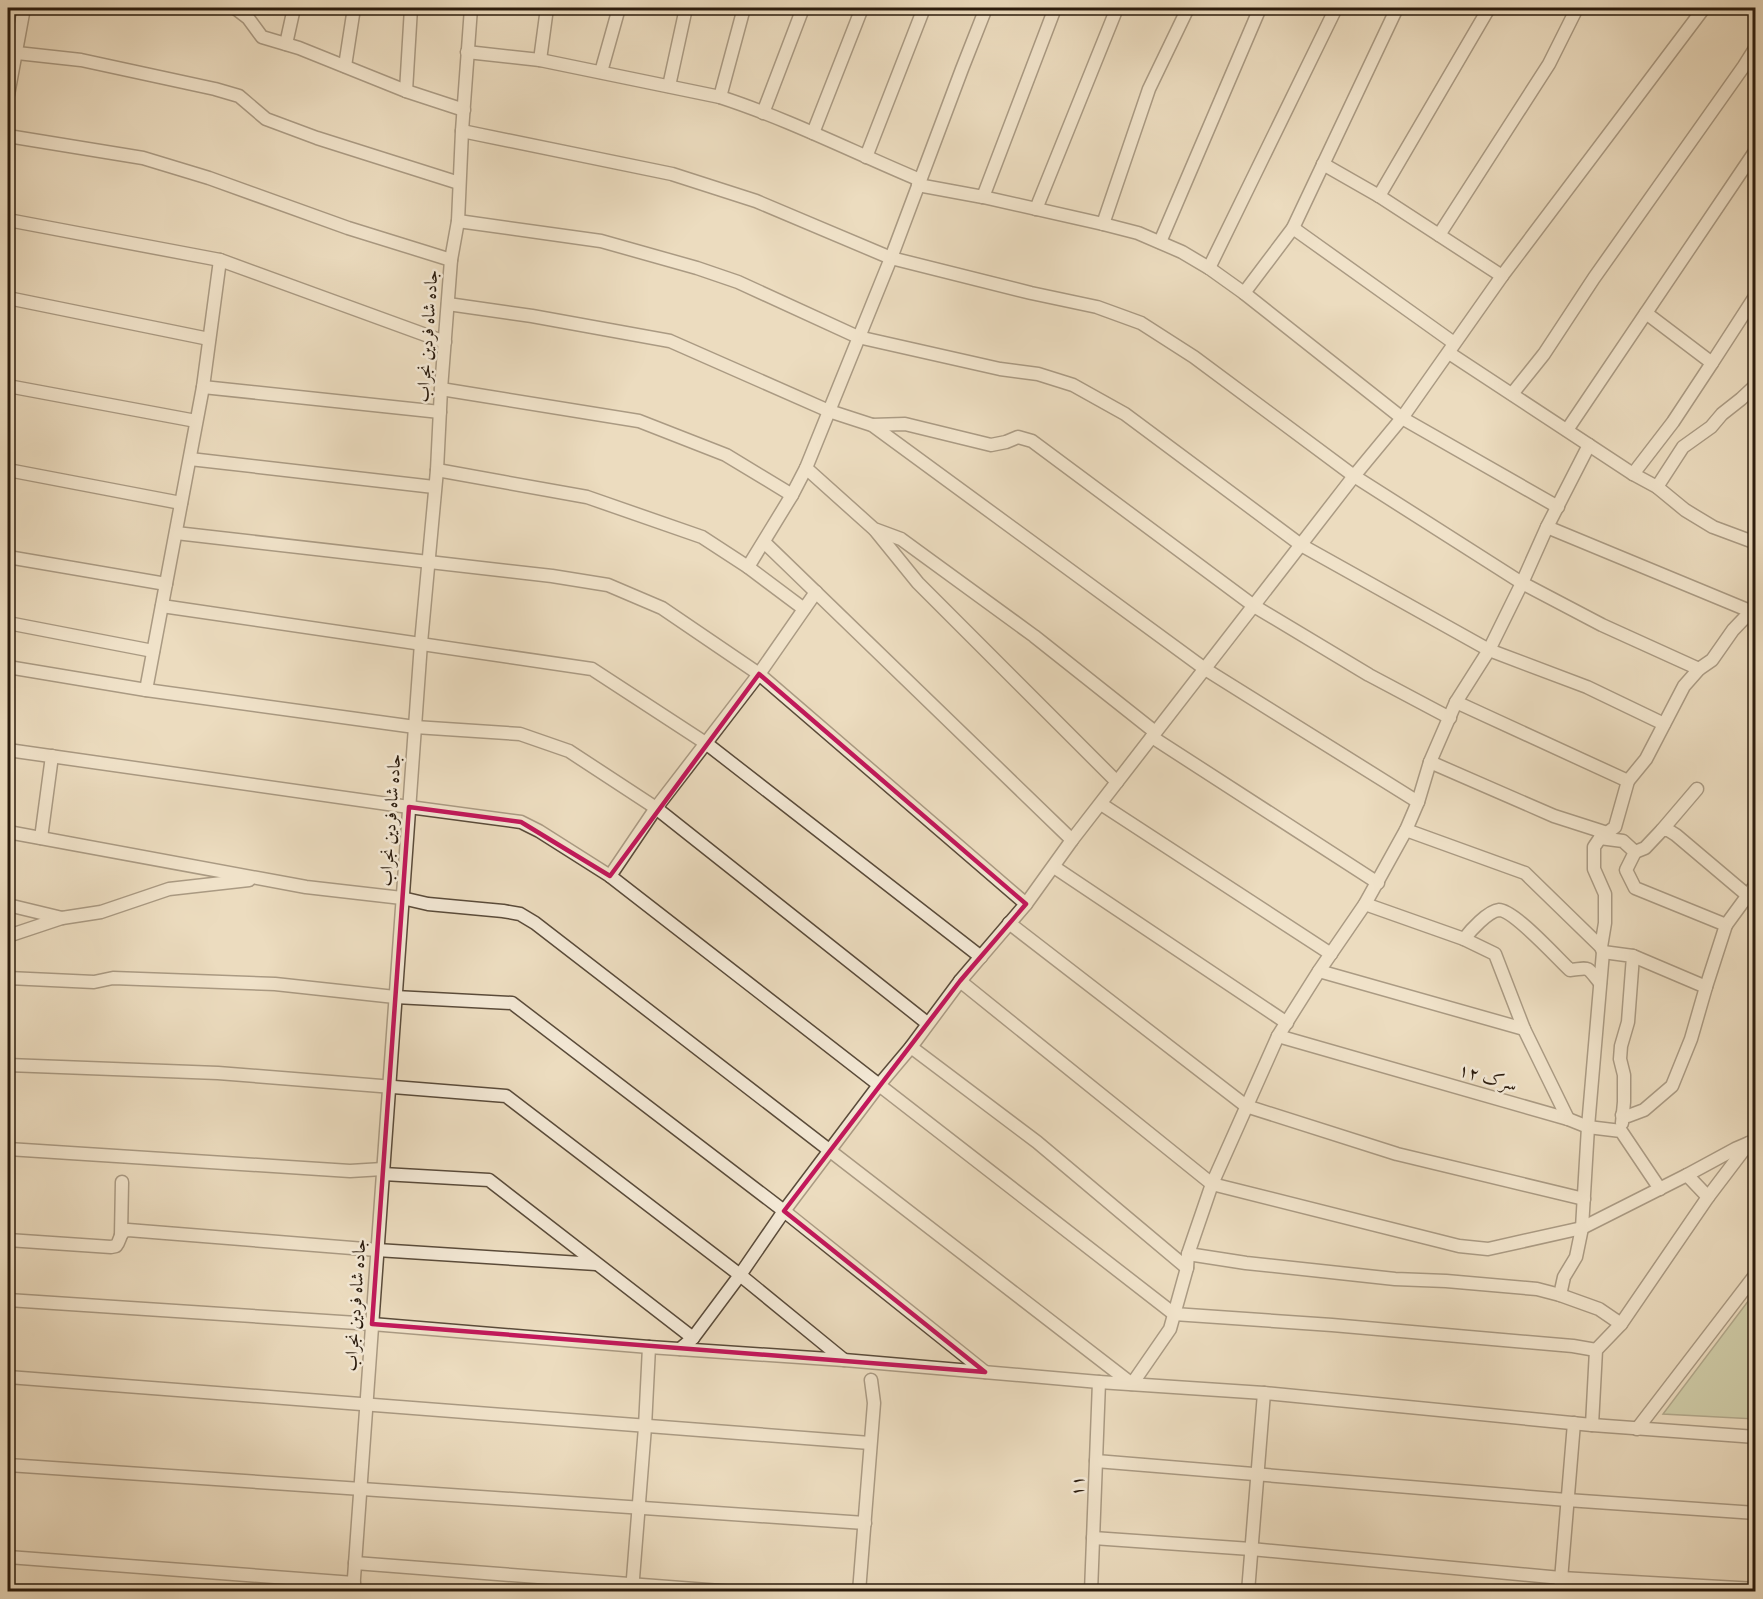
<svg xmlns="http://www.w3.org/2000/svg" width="1763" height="1599" font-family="'IM FELL Great Primer',Amiri,serif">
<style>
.green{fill:#b2c296;stroke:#6e6e52;stroke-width:1.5}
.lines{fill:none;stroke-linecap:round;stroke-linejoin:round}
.minor-casing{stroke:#5a4b3a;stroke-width:15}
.minor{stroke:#f3e8d5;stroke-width:12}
.marked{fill:none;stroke:#c2185b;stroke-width:4.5;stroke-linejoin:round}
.labels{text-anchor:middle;stroke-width:5;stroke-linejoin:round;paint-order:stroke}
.street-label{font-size:18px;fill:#2a1b0d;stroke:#f3e8d5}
</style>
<rect width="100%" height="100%" fill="#ecdcbf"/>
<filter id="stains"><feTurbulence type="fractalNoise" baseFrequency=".00333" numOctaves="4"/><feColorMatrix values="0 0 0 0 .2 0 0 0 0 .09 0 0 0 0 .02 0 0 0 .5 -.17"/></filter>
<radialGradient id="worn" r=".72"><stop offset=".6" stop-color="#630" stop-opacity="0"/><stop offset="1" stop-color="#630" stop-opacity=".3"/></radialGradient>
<polygon class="green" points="1755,1292 1755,1419 1663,1414"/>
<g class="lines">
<g class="minor-casing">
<g id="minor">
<polyline points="235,8 248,18 262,37 299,48 406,91 464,110"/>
<polyline points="286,44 294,8"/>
<polyline points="8,52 81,60 215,89 239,96 266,119 317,138 459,183"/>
<path d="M467,52L540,60L720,97C788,119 853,152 920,180"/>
<polyline points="540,60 547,8"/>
<polyline points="345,66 354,8"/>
<polyline points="601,72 619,8"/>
<polyline points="669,86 686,8"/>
<polyline points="406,91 411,8"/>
<polyline points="8,95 24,8"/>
<polyline points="720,97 744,8"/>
<polyline points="763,113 803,8"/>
<polyline points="462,131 672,174 756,201 891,258 1031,293 1097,307 1141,323 1194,357 1354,476 1522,583 1602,625 1699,669"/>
<polyline points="813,133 862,8"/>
<polyline points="8,136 143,158 209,178 348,228 451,260"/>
<polyline points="866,157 924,8"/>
<polyline points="1323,164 1379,196 1502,276"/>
<polyline points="918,185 983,197 1103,224 1138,233 1182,252 1209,268 1244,293 1402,418 1558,507"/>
<polyline points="1379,196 1489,8"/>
<polyline points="983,197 1055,8"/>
<polyline points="1036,209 1117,8"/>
<polyline points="8,220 220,260 445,342"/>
<polyline points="458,221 601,241 697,268 738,282 858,337 1000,369 1038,374 1073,385 1125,414 1301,545 1489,650 1587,687 1664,724"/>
<polyline points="1103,224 1149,89 1188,8"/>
<polyline points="1293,228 1454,343"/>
<polyline points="1439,235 1549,64 1577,8"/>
<polyline points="1160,242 1260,8"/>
<polyline points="1209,268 1336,8"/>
<polyline points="1244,293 1293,228 1397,8"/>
<polyline points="8,298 209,339"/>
<polyline points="448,304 532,316 670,341 829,411 872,425 1205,669 1418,802"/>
<polyline points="1646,313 1712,363 1756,295"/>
<polyline points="1449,353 1633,474 1657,487 1685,510 1713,527 1756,543"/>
<polyline points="8,386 196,421"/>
<polyline points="203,387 440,412"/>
<polyline points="441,389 639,421 726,455 792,495"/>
<polyline points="1512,394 1544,354 1594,278 1744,66 1756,47"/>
<polyline points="872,425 905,424 991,445 1006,442 1018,437 1032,441 1254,606 1369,675 1450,718"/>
<polyline points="1567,430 1756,150"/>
<polyline points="190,459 434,487"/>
<polyline points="806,468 874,529 901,539 927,558 1034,636 1155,732"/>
<polyline points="8,470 181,503"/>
<polyline points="437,470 587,497 702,537 748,567 792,495 806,468 891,258 962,69 986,8"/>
<polyline points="1633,474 1673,422 1712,363"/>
<polyline points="1657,487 1683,447 1711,427 1722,414 1741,399 1756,385"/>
<polyline points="1547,527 1750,611"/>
<polyline points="875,530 918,583 1117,782"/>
<polyline points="176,533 552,576 608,585 662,608 759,674 1026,904"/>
<polyline points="764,542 1072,840"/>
<polyline points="8,557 166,584"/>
<polyline points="748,567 804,609"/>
<polyline points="162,606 592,669 707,744 981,957"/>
<polyline points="8,623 153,651"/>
<polyline points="8,667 146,690 415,727 520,734 569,751 656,808 927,1023"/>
<polyline points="146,690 203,387 220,260"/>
<polyline points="1456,702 1628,781"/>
<polyline points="1152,737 1378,883"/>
<polyline points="8,750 409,807 521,822 539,831 610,876 1174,1314 1332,1325 1573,1346 1596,1350"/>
<polyline points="1430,762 1554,816 1607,833"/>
<polyline points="1101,804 1331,954"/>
<polyline points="1406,830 1525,873 1601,947"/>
<polyline points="1662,830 1697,789"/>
<polyline points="8,832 306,887 402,898 428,904 503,911 520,914 535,923 1132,1384 1170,1329 1187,1268 1188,1254 1212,1184 1278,1036 1319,971 1365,904 1406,830 1418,802 1430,762 1456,702 1489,650 1522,583 1547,527 1589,445"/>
<polyline points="41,838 52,756"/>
<polyline points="1600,838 1623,841 1635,852 1626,870 1635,888 1726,925 1706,987"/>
<polyline points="1635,852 1645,848 1662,830 1668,830 1676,835 1747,895"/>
<polyline points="1054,867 1287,1023"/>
<polyline points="610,876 656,808 759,674 816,592"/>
<polyline points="1365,904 1464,939 1495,954 1524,1029 1568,1119"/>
<polyline points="8,905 62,918"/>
<polyline points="1009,923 1246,1106 1397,1154 1584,1199"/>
<polyline points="1726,925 1756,884"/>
<polyline points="8,936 62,918 101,912 169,889 249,880"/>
<path d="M1464,939C1470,931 1488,911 1499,910C1514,910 1558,959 1570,970C1590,968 1586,965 1600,983"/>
<polyline points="1603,952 1633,956 1628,1022 1621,1046 1620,1059 1624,1075 1624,1102 1622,1123"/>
<polyline points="1319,971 1524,1029"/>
<polyline points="8,978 94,982 113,978 275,984 395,997 512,1003 784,1211 985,1372"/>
<polyline points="960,981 1212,1184 1459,1246 1488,1249 1582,1228 1687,1175 1735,1149 1756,1140"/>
<polyline points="1278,1036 1568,1119 1588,1127 1621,1131 1660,1189"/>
<polyline points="911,1047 1037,1142 1187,1268"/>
<polyline points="8,1065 218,1073 506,1096 740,1275 844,1360"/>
<polyline points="1622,1115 1628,1116 1644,1110 1672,1086 1691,1039 1706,987 1633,956"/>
<polyline points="8,1149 350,1171 383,1169"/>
<polyline points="383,1174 489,1180 693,1338"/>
<polyline points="1708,1197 1749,1143"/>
<polyline points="121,1235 122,1182"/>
<path d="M8,1240L111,1247L116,1246C121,1240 119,1232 128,1230L377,1250L596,1264"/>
<polyline points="1188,1254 1246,1263 1395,1279 1446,1281 1537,1289 1560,1295 1599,1309 1621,1324"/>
<polyline points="1560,1295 1564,1277 1576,1257 1582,1228 1588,1127 1603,952 1601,947 1605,923 1605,894 1594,869 1594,847 1600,838 1615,827 1628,781 1646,759 1684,686 1699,669 1712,660 1733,630 1756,606"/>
<polyline points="8,1300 372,1324 649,1347 844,1360 1099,1382 1264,1393 1592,1425 1756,1437"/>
<polyline points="680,1349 693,1338 740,1275 784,1211 879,1085 911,1047 960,981 1026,904 1072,840 1354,476 1402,418 1502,276 1704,8"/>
<polyline points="8,1377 870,1443"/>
<polyline points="1592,1425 1596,1350 1621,1324 1708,1197 1687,1175"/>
<polyline points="1637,1429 1756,1274"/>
<polyline points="1096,1461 1567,1500 1756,1513"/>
<polyline points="8,1465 865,1523"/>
<polyline points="1093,1538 1251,1549 1561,1578 1756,1589"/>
<polyline points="8,1557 354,1583"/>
<polyline points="355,1563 734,1592"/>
<polyline points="632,1591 645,1427 649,1347"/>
<polyline points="353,1592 421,643 437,470 441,389 451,260 458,221 462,131 471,8"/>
<polyline points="859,1592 874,1403 871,1380"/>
<polyline points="1091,1592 1099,1382"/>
<polyline points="1248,1592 1264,1393"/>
<polyline points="1560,1592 1574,1423"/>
</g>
</g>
<use href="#minor" class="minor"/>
</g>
<path d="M0 0H1763V1599H0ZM759,674L1026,904L960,981L784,1211L985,1372L372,1324L409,807L521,822L610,876Z" fill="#ecdcbf" fill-opacity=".55" fill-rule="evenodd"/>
<path class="marked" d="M759,674L1026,904L960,981L784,1211L985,1372L372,1324L409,807L521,822L610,876Z"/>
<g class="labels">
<g class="street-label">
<text transform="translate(427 336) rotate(-86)" y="6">جاده شاه فردین نجراب</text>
<text transform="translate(390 820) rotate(-86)" y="6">جاده شاه فردین نجراب</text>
<text transform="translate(1488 1077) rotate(16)" y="6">سرک ۱۲</text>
<text transform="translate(355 1305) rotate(-86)" y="6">جاده شاه فردین نجراب</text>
<text transform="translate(1077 1486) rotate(-88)" y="6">۱۱</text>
</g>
</g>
<rect width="1763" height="1599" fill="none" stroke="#ecdcbf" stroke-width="30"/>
<rect x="9" y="9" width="1745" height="1581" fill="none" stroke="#2a1b0d" stroke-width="3"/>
<rect x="15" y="15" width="1733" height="1569" fill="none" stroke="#2a1b0d" stroke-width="1.5"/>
<rect width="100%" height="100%" filter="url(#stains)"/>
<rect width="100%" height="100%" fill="url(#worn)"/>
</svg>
